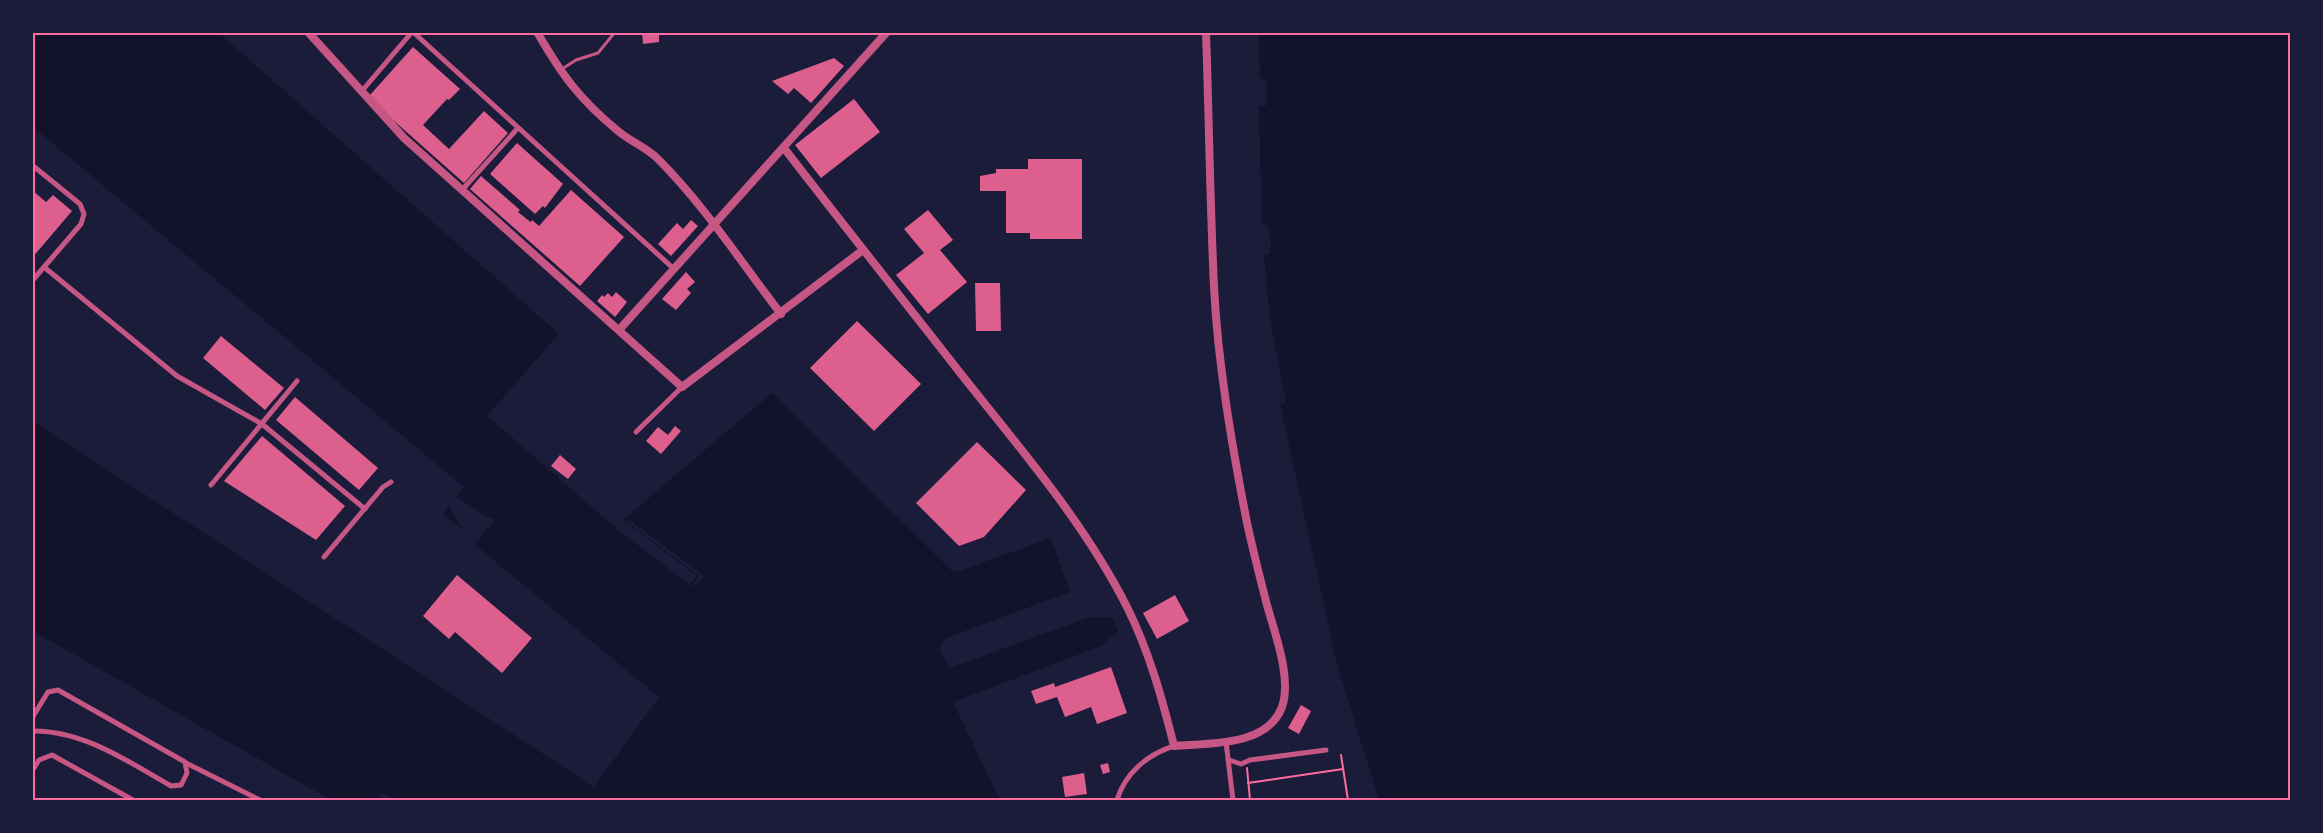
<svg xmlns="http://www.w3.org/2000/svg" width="2323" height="833" font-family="Barlow,sans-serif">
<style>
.water{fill:#12122b}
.pier{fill:#1b1b3a}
.building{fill:#dd5f8e}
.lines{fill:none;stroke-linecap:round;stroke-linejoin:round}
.path{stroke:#ff6b9d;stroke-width:2}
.service{stroke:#c65784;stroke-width:3}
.minor{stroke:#c65784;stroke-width:5}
.tertiary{stroke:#c65784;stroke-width:8}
.neatline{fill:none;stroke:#ff6b9d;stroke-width:2}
</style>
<rect width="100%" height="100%" fill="#1b1b3a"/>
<g class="water">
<polygon points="33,33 219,33 559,334 487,416 617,529 690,585 697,576 623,520 772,393 953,572 959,571 1051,538 1070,592 946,638 941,644 940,651 950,668 1090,617 1112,617 1118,631 1101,646 953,702 1000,800 396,800 382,793 379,800 331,800 33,631 32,421 594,787 659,697 474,544 477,541 443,514 464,487 33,127"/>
<polygon points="1259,33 2290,33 2290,800 1379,800 1337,664 1280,404 1286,403 1270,319 1264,255 1270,253 1271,241 1268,225 1262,225 1259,106 1266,106 1266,79 1260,79"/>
</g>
<g class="pier">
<polygon points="457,497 487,517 495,520 477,541 463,530 449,507"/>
<polygon points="629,520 704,576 696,587 693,584 699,576 627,522"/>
</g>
<g class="building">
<polygon points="642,32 659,32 659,42 643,44"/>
<polygon points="413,47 460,89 449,100 447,99 423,125 437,138 449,149 484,111 508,133 464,183 393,120 370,95"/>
<polygon points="834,58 844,66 811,103 794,88 788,94 772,81"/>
<polygon points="854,99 880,132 821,178 795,145"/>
<polygon points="517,143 563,184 545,208 543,206 535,214 490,174"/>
<polygon points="1028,159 1082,159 1082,239 1030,239 1030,233 1006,233 1006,191 980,191 980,176 996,173 996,169 1028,169"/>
<polygon points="481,176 520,210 518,212 528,220 531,222 532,220 539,226 571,190 624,237 580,286 470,189"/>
<polygon points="32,190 46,202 53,195 72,211 32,258"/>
<polygon points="928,210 953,240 940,250 967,282 928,314 896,275 924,253 904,229"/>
<polygon points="691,220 698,226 671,256 658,244 677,223 683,229"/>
<polygon points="686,272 695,282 687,289 691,293 676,310 662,299"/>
<polygon points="975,283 1000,283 1001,331 976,331"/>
<polygon points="616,292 627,302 615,317 597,301 602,295 604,297 608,293 612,297"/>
<polygon points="857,321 921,384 874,431 810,368"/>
<polygon points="221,336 284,388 265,410 203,358"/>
<polygon points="295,397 378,468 359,490 276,420"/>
<polygon points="675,426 681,431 661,454 646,441 658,427 668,435"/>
<polygon points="262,436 345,506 316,540 224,481"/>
<polygon points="977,442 1026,490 984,537 959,546 916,503"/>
<polygon points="560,455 576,469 568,479 551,466"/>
<polygon points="457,575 532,638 502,673 455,632 449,639 423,616"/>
<polygon points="1175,595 1189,621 1157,639 1143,613"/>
<polygon points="1111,667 1127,713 1097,724 1091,707 1065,717 1057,697 1036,704 1031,691 1054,683 1055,687"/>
<polygon points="1301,705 1311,711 1299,734 1288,728"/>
<polygon points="1108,763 1110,772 1103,774 1100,765"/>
<polygon points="1084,773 1087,794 1065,797 1062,777"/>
</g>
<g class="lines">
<g class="path">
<polyline points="1341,755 1348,800"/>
<polyline points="1247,768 1250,800"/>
<polyline points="1248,783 1343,769"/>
</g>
<polyline class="service" points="562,69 576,60 598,53 615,32"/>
<g class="minor">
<polyline points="413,32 674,269"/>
<polyline points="361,92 412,32"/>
<polyline points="32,165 80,204 84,214 81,224 32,281"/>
<polyline points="462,190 518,128"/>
<polyline points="44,267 177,376 262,424 365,509"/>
<polyline points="636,432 682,387"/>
<polyline points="211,485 297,381"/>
<polyline points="324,557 383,487 391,482"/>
<path d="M32,718L48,692L58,690L185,762L187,773L181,785L171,786C129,762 83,730 32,731"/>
<polyline points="1226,742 1233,800"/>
<polyline points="1229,760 1241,764 1250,760 1326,750"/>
<polyline points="186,763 260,800"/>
<polyline points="32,771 39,760 52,755 133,800"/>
<path d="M1117,800C1125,773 1148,754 1174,746"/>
</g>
<g class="tertiary">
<polyline points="308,32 404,138 682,387 863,250"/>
<path d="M537,32C562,75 579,99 618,131C631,142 646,147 658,159C704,205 741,262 781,314"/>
<path d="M784,148C844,226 905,302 965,379C1023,452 1085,524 1127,607C1149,651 1162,698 1174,746C1208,743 1267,747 1282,707C1292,678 1275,634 1267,605C1260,578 1253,550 1247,523C1232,446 1218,365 1214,287C1210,202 1209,117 1206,32"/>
<polyline points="619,330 887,32"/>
</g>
</g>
<rect width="2323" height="833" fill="none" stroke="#1b1b3a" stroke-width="68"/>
<rect x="34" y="34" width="2255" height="765" class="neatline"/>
</svg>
